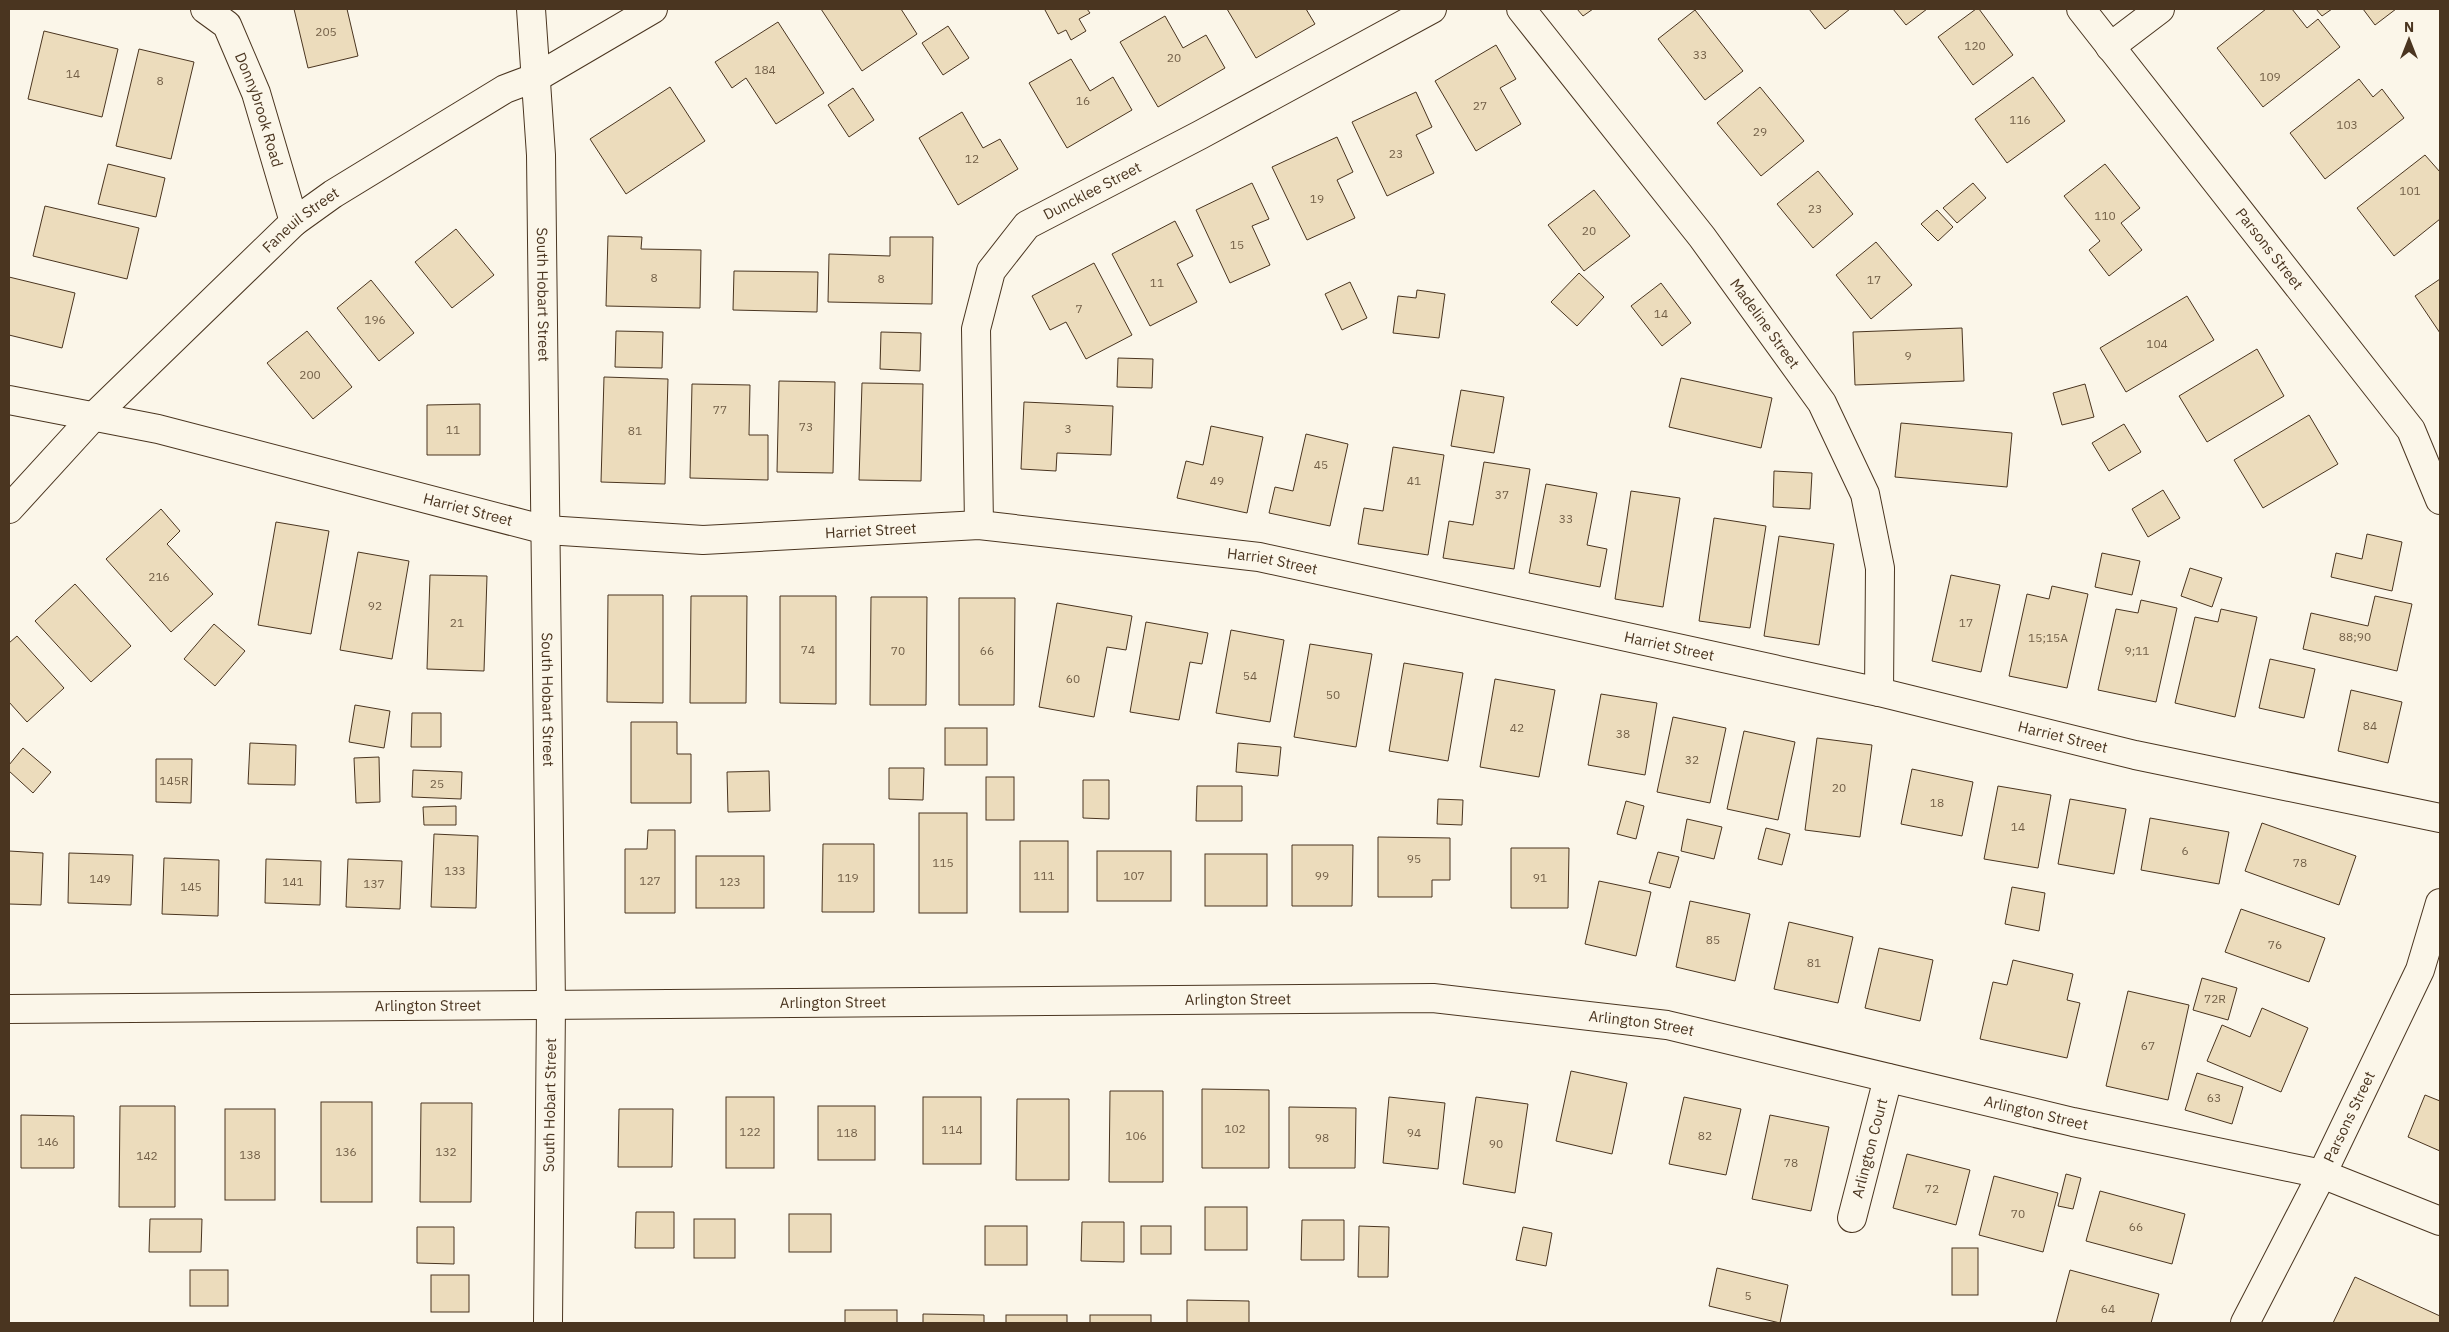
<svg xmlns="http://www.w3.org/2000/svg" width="2449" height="1332" font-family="'IBM Plex Sans',sans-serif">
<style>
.building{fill:#ecdcbc;stroke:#4a3520}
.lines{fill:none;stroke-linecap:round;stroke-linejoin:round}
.minor-casing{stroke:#4a3520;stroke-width:30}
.minor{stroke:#fbf6e9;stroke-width:28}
.labels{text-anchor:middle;stroke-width:4;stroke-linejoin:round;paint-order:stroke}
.number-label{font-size:12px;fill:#725f47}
.street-label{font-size:15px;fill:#4a3520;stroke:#fbf6e9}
</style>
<rect width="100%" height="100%" fill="#fbf6e9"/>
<g class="building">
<polygon points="294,9 347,9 358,56 308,68"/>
<polygon points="821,9 901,9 917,34 862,71"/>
<polygon points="1046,9 1087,9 1090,13 1079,19 1086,31 1071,40 1066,30 1058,34 1045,10"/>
<polygon points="1227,9 1306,9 1315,24 1256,58"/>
<polygon points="1577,9 1593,9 1583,16"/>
<polygon points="1809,9 1850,9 1825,29"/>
<polygon points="1893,9 1927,9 1906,25"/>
<polygon points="1976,9 1979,9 2013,55 1973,85 1938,37"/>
<polygon points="2266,9 2292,9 2307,28 2318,19 2340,47 2263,107 2217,48"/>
<polygon points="2316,9 2332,9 2322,16"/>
<polygon points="2363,9 2396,9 2375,25"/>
<polygon points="1695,10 1743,71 1705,100 1658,39"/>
<polygon points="1165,16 1183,48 1206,35 1225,68 1158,107 1120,42"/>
<polygon points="778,22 824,93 776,124 746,78 732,88 715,62"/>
<polygon points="948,26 969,58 943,75 922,43"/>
<polygon points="44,31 118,49 102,117 28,99"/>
<polygon points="1496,45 1516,79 1500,88 1521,124 1476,151 1435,81"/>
<polygon points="139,49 194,62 171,159 116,146"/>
<polygon points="1071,59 1090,91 1113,77 1132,110 1067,148 1029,83"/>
<polygon points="2033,77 2065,121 2007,163 1975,119"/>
<polygon points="2359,79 2373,97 2382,89 2404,118 2325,179 2290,133"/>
<polygon points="670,87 705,141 626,194 590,139"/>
<polygon points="1760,87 1804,141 1761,176 1717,123"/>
<polygon points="853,88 874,120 849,137 828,105"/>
<polygon points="1416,92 1432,127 1416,135 1434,173 1387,196 1352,122"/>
<polygon points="962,112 983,148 1000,139 1018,169 958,205 919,138"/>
<polygon points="1337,137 1353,172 1337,180 1355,218 1307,240 1272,167"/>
<polygon points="2425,155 2440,172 2440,219 2394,256 2357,208"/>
<polygon points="108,164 165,178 156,217 98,204"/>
<polygon points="2105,164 2140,208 2121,223 2142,250 2109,276 2089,250 2100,241 2064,196"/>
<polygon points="1818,171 1853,214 1813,248 1777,204"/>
<polygon points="1252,183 1269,219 1252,226 1270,265 1230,283 1196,210"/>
<polygon points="1973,183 1986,198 1957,223 1943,208"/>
<polygon points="1594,190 1630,236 1584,271 1548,225"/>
<polygon points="45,206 139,228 127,279 33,256"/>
<polygon points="1937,210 1953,227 1938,241 1921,224"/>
<polygon points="1175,221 1193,256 1177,264 1197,302 1150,326 1112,254"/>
<polygon points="456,229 494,275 452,308 415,262"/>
<polygon points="608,236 642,237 641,249 701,250 700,308 606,306"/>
<polygon points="890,237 933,237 932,304 828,302 829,254 890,256"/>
<polygon points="1876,242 1912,285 1871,319 1836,275"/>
<polygon points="1094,263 1132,335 1086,359 1066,322 1050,330 1032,296"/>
<polygon points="734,271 818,272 817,312 733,310"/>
<polygon points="1579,273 1604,297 1577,326 1551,302"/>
<polygon points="9,277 75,293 62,348 9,335"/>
<polygon points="2440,279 2440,333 2415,296"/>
<polygon points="371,280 414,333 379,361 337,308"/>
<polygon points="1350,282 1367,318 1342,330 1325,294"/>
<polygon points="1661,283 1691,323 1662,346 1631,306"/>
<polygon points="1417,290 1445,294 1439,338 1393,333 1398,296 1416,298"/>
<polygon points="2187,296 2214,340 2126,392 2100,348"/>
<polygon points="1962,328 1964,381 1855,385 1853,332"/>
<polygon points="307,331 352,387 313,419 267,363"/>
<polygon points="616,331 663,332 662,368 615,367"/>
<polygon points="881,332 921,333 920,371 880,369"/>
<polygon points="2257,349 2284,396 2207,442 2179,396"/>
<polygon points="1118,358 1153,359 1152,388 1117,387"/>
<polygon points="604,377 668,379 665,484 601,482"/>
<polygon points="1681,378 1772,398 1761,448 1669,427"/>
<polygon points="779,381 835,382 833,473 777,472"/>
<polygon points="862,383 923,384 921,481 859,480"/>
<polygon points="692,384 750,385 749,435 768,435 768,480 690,478"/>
<polygon points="2085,384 2094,417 2062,425 2053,393"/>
<polygon points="1461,390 1504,397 1494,453 1451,446"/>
<polygon points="1024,402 1113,406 1111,455 1057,453 1056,471 1021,469"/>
<polygon points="480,404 480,455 427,455 427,405"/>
<polygon points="2309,415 2338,464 2263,508 2234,460"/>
<polygon points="1901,423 2012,433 2007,487 1895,477"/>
<polygon points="2124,424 2141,452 2109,471 2092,443"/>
<polygon points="1211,426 1263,437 1247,513 1177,498 1186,461 1203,465"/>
<polygon points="1306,434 1348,444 1330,526 1269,513 1275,487 1293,491"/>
<polygon points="1393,447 1444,455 1428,555 1358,544 1364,508 1383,511"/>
<polygon points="1484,462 1530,469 1514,569 1443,558 1449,521 1473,525"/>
<polygon points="1774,471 1812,473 1810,509 1773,507"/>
<polygon points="1546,484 1597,493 1587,545 1607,549 1600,587 1529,573"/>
<polygon points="2163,490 2180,518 2148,537 2132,509"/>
<polygon points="1631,491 1680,498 1663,607 1615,599"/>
<polygon points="161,509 180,531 167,544 213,594 171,632 106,559"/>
<polygon points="1714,518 1766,526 1750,628 1699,621"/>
<polygon points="276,522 329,531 311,634 258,625"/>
<polygon points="2367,534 2402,542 2392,591 2331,577 2336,553 2362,559"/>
<polygon points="1779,536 1834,544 1819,645 1764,636"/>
<polygon points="358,552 409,561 392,659 340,650"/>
<polygon points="2102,553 2140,561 2132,595 2095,587"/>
<polygon points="2190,568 2222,578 2212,607 2181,596"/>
<polygon points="430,575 487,576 484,671 427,669"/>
<polygon points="1951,575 2000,585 1981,672 1932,661"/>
<polygon points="75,584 131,646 91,682 35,621"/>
<polygon points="2052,586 2088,594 2067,688 2009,676 2027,594 2049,599"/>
<polygon points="608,595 663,595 663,703 607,702"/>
<polygon points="691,596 747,596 746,703 690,703"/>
<polygon points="780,596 836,596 836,704 780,703"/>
<polygon points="2375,596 2412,604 2397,671 2303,649 2311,613 2368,626"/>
<polygon points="871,597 927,597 926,705 870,705"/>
<polygon points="959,598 1015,598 1014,705 959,705"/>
<polygon points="2141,600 2177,608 2156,702 2098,690 2116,609 2138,613"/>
<polygon points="1057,603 1132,616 1126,650 1107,647 1094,717 1039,707"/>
<polygon points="2221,609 2257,617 2235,717 2175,703 2195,617 2218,622"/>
<polygon points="1146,622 1208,633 1202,664 1190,662 1179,720 1130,712"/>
<polygon points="214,624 245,651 215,686 184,659"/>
<polygon points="1231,630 1284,640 1270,722 1216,713"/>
<polygon points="17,636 64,688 27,722 9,702 9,643"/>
<polygon points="1310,644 1372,654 1356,747 1294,737"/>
<polygon points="2270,659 2315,669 2304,718 2259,708"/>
<polygon points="1404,663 1463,673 1448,761 1389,751"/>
<polygon points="1495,679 1555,690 1539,777 1480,767"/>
<polygon points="2351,690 2402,702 2388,763 2338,751"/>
<polygon points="1601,694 1657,703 1645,775 1588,765"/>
<polygon points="355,705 390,711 384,748 349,742"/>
<polygon points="412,713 441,713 441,747 411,747"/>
<polygon points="1673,717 1726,728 1710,803 1657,792"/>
<polygon points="631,722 677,722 677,754 691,754 691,803 631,803"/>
<rect x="945" y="728" width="42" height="37"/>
<polygon points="1744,731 1795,742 1778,820 1727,809"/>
<polygon points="1817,738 1872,745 1860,837 1805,830"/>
<polygon points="250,743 296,745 295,785 248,784"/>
<polygon points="1238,743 1281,747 1278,776 1236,772"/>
<polygon points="23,748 51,772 33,793 9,771 9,765"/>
<polygon points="379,757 380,802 356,803 354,758"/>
<polygon points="156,759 192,759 191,803 156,802"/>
<polygon points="889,768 924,768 923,800 889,799"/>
<polygon points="1912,769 1973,782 1962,836 1901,824"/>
<polygon points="413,770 462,772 461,799 412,797"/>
<polygon points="769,771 770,811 728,812 727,772"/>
<rect x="986" y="777" width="28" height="43"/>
<polygon points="1083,780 1109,780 1109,819 1083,818"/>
<polygon points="1197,786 1242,786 1242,821 1196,821"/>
<polygon points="1998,786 2051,795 2038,868 1984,859"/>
<polygon points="1438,799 1463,800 1462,825 1437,824"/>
<polygon points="2070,799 2126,809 2114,874 2058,864"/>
<polygon points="1626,801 1644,806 1636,839 1617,834"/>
<polygon points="456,806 456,825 424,825 423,807"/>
<rect x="919" y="813" width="48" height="100"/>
<polygon points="2150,818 2229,832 2219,884 2141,870"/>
<polygon points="1687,819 1722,827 1714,859 1681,851"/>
<polygon points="2262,823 2356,856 2339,905 2245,871"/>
<polygon points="1766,828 1790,834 1782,865 1758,859"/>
<polygon points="648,830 675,830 675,913 625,913 625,849 647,849"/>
<polygon points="434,834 478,836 476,908 431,907"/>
<polygon points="1378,837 1450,838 1450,880 1432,880 1432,897 1378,897"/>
<rect x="1020" y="841" width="48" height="71"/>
<polygon points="823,844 874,844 874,912 822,912"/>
<polygon points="1292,845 1353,845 1352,906 1292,906"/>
<polygon points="1511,848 1569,848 1568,908 1511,908"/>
<polygon points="9,851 43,853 41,905 9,904"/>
<rect x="1097" y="851" width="74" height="50"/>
<polygon points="1658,852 1679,857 1670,888 1649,883"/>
<polygon points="69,853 133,855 131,905 68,903"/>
<rect x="1205" y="854" width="62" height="52"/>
<rect x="696" y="856" width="68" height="52"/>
<polygon points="164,858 219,860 218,916 162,914"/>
<polygon points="266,859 321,861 320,905 265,903"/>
<polygon points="348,859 402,861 400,909 346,907"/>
<polygon points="1599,881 1651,892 1636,956 1585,944"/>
<polygon points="2012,887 2045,893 2039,931 2005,924"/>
<polygon points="1690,901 1750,914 1735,981 1676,967"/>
<polygon points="2241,909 2325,938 2309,982 2225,952"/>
<polygon points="1789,922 1853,937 1838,1003 1774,989"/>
<polygon points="1879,948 1933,960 1920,1021 1865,1008"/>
<polygon points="2013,960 2073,974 2067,1000 2080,1003 2067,1058 1980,1039 1993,982 2007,985"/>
<polygon points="2202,978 2237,988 2228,1020 2193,1010"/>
<polygon points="2128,991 2189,1005 2168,1100 2106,1086"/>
<polygon points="2262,1008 2308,1028 2281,1092 2207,1061 2222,1025 2250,1037"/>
<polygon points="1571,1071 1627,1083 1612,1154 1556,1141"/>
<polygon points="2197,1073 2243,1087 2232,1124 2185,1110"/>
<polygon points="1202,1089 1269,1090 1269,1168 1202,1168"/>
<polygon points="1110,1091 1163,1091 1163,1182 1109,1182"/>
<polygon points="2425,1095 2440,1101 2440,1151 2408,1137"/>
<rect x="726" y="1097" width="48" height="71"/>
<rect x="923" y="1097" width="58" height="67"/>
<polygon points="1389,1097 1445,1103 1438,1169 1383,1163"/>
<polygon points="1476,1097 1528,1104 1515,1193 1463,1184"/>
<polygon points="1684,1097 1741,1109 1726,1175 1669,1164"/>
<polygon points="1017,1099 1069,1099 1069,1180 1016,1180"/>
<rect x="321" y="1102" width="51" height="100"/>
<polygon points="421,1103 472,1103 471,1202 420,1202"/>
<polygon points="120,1106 175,1106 175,1207 119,1207"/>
<rect x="818" y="1106" width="57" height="54"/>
<polygon points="1289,1107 1356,1108 1355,1168 1289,1168"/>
<rect x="225" y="1109" width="50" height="91"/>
<polygon points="619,1109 673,1109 672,1167 618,1167"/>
<polygon points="21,1115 74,1116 74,1168 21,1168"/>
<polygon points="1770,1115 1829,1127 1811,1211 1752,1199"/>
<polygon points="1907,1154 1970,1170 1956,1225 1893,1208"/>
<polygon points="2066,1174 2081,1178 2073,1209 2058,1206"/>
<polygon points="1994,1176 2058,1193 2043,1252 1979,1235"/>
<polygon points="2100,1191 2185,1214 2172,1264 2086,1241"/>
<rect x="1205" y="1207" width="42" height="43"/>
<polygon points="636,1212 674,1212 674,1248 635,1248"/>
<rect x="789" y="1214" width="42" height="38"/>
<polygon points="150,1219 202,1219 201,1252 149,1252"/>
<rect x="694" y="1219" width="41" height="39"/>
<polygon points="1302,1220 1344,1220 1344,1260 1301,1260"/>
<polygon points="1082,1222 1124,1222 1124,1262 1081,1261"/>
<rect x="985" y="1226" width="42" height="39"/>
<rect x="1141" y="1226" width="30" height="28"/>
<polygon points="1359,1226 1389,1227 1388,1277 1358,1277"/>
<polygon points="417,1227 454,1227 454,1264 417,1263"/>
<polygon points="1523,1227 1552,1233 1546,1266 1516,1260"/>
<rect x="1952" y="1248" width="26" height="47"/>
<polygon points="1717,1268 1788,1285 1780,1323 1709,1306"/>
<rect x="190" y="1270" width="38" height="36"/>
<polygon points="2070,1270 2159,1294 2151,1323 2056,1323"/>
<rect x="431" y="1275" width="38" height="37"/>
<polygon points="2355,1277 2440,1316 2440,1323 2333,1323"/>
<polygon points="1187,1300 1249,1301 1249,1323 1187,1323"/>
<rect x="845" y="1310" width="52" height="13"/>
<polygon points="923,1314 984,1315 984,1323 923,1323"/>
<rect x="1006" y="1315" width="61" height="8"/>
<rect x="1090" y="1315" width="61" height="8"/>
</g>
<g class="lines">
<g class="minor-casing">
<g id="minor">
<path id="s1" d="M205,9L227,25L256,93L294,222"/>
<path id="s2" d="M531,9L541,155L551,1005L548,1323"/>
<path id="s3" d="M1521,9L1702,237L1822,403L1865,494L1880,568L1879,692"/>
<path id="s4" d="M2081,9L2411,430L2440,500"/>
<polyline points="2110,47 2160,9"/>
<path id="s5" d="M9,400L158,429L546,530L703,540L979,525L1259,557L1879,692L2135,755L2440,818"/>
<path id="s6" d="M9,509L93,417L294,222L333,194L505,89L537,77L653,9"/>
<path id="s7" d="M979,525L976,329L991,271L1027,225L1200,135L1432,9"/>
<path id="s8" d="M9,1009L1433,998L1667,1025L2073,1122L2322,1174L2440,1221"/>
<path id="s9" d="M1852,1218L1888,1078"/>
<path id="s10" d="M2245,1323L2322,1174L2420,970L2440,903"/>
</g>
</g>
<use href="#minor" class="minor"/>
</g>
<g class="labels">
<g class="number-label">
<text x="326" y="36">205</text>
<text x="1975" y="50">120</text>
<text x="1700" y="59">33</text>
<text x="1174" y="62">20</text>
<text x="765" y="74">184</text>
<text x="73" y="78">14</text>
<text x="2270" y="81">109</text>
<text x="160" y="85">8</text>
<text x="1083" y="105">16</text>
<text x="1480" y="110">27</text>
<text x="2020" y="124">116</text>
<text x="2347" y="129">103</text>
<text x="1760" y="136">29</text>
<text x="1396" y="158">23</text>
<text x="972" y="163">12</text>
<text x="2410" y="195">101</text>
<text x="1317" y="203">19</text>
<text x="1815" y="213">23</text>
<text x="2105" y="220">110</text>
<text x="1589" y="235">20</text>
<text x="1237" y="249">15</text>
<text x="654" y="282">8</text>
<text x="881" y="283">8</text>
<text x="1874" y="284">17</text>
<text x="1157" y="287">11</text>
<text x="1079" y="313">7</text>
<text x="1661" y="318">14</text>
<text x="375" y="324">196</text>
<text x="2157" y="348">104</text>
<text x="1908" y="360">9</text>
<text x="310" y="379">200</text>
<text x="720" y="414">77</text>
<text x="806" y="431">73</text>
<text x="1068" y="433">3</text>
<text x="453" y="434">11</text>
<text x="635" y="435">81</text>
<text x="1321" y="469">45</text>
<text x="1217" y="485">49</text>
<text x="1414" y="485">41</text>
<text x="1502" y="499">37</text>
<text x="1566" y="523">33</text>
<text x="159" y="581">216</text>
<text x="375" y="610">92</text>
<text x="457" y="627">21</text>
<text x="1966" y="627">17</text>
<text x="2355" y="641">88;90</text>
<text x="2048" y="642">15;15A</text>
<text x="808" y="654">74</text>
<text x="898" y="655">70</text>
<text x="987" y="655">66</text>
<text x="2137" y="655">9;11</text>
<text x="1250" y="680">54</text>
<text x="1073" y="683">60</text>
<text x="1333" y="699">50</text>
<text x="2370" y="730">84</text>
<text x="1517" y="732">42</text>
<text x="1623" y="738">38</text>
<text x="1692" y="764">32</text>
<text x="174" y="785">145R</text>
<text x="437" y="788">25</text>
<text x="1839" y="792">20</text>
<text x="1937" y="807">18</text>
<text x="2018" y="831">14</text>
<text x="2185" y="855">6</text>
<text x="1414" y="863">95</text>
<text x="943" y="867">115</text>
<text x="2300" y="867">78</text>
<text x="455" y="875">133</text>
<text x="1044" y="880">111</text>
<text x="1134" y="880">107</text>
<text x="1322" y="880">99</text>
<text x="848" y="882">119</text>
<text x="1540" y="882">91</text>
<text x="100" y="883">149</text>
<text x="650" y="885">127</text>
<text x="293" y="886">141</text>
<text x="730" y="886">123</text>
<text x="374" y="888">137</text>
<text x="191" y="891">145</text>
<text x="1713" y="944">85</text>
<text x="2275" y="949">76</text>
<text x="1814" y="967">81</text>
<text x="2215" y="1003">72R</text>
<text x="2148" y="1050">67</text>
<text x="2214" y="1102">63</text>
<text x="1235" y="1133">102</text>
<text x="952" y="1134">114</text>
<text x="750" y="1136">122</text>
<text x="847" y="1137">118</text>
<text x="1414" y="1137">94</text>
<text x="1136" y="1140">106</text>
<text x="1705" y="1140">82</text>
<text x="1322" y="1142">98</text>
<text x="48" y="1146">146</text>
<text x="1496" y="1148">90</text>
<text x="346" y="1156">136</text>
<text x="446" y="1156">132</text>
<text x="250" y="1159">138</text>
<text x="147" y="1160">142</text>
<text x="1791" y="1167">78</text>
<text x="1932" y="1193">72</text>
<text x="2018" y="1218">70</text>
<text x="2136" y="1231">66</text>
<text x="1748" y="1300">5</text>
<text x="2108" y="1313">64</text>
</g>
<g class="street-label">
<text dy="5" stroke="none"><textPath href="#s1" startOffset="118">Donnybrook Road</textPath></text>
<text dy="5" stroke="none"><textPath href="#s7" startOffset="388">Duncklee Street</textPath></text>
<text dy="5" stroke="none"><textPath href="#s6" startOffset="411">Faneuil Street</textPath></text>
<text dy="5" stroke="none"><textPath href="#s4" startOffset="305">Parsons Street</textPath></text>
<text dy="5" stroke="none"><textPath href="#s2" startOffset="286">South Hobart Street</textPath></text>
<text dy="5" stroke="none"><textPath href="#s3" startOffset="398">Madeline Street</textPath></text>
<text dy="5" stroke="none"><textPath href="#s5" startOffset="472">Harriet Street</textPath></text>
<text dy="5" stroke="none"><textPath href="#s5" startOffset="878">Harriet Street</textPath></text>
<text dy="5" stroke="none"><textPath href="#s5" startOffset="1282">Harriet Street</textPath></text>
<text dy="5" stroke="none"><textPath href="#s5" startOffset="1688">Harriet Street</textPath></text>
<text dy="5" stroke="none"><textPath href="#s2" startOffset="691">South Hobart Street</textPath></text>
<text dy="5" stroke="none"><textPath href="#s5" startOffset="2092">Harriet Street</textPath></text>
<text dy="5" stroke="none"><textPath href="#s8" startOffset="1229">Arlington Street</textPath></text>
<text dy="5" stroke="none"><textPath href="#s8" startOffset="824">Arlington Street</textPath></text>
<text dy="5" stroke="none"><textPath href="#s8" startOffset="419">Arlington Street</textPath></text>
<text dy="5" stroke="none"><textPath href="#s8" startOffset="1634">Arlington Street</textPath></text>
<text transform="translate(550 1105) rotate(-89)" y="5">South Hobart Street</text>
<text dy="5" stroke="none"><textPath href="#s8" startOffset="2039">Arlington Street</textPath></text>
<text dy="5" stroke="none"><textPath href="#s10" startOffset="231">Parsons Street</textPath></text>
<text dy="5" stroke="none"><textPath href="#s9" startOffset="72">Arlington Court</textPath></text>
</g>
</g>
<rect width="2449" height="1332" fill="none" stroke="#4a3520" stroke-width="20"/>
<g transform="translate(2409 40)" stroke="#fbf6e9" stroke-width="4" paint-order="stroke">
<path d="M0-4L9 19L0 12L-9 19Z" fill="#4a3520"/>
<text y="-8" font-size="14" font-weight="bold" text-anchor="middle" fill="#4a3520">N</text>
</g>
</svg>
